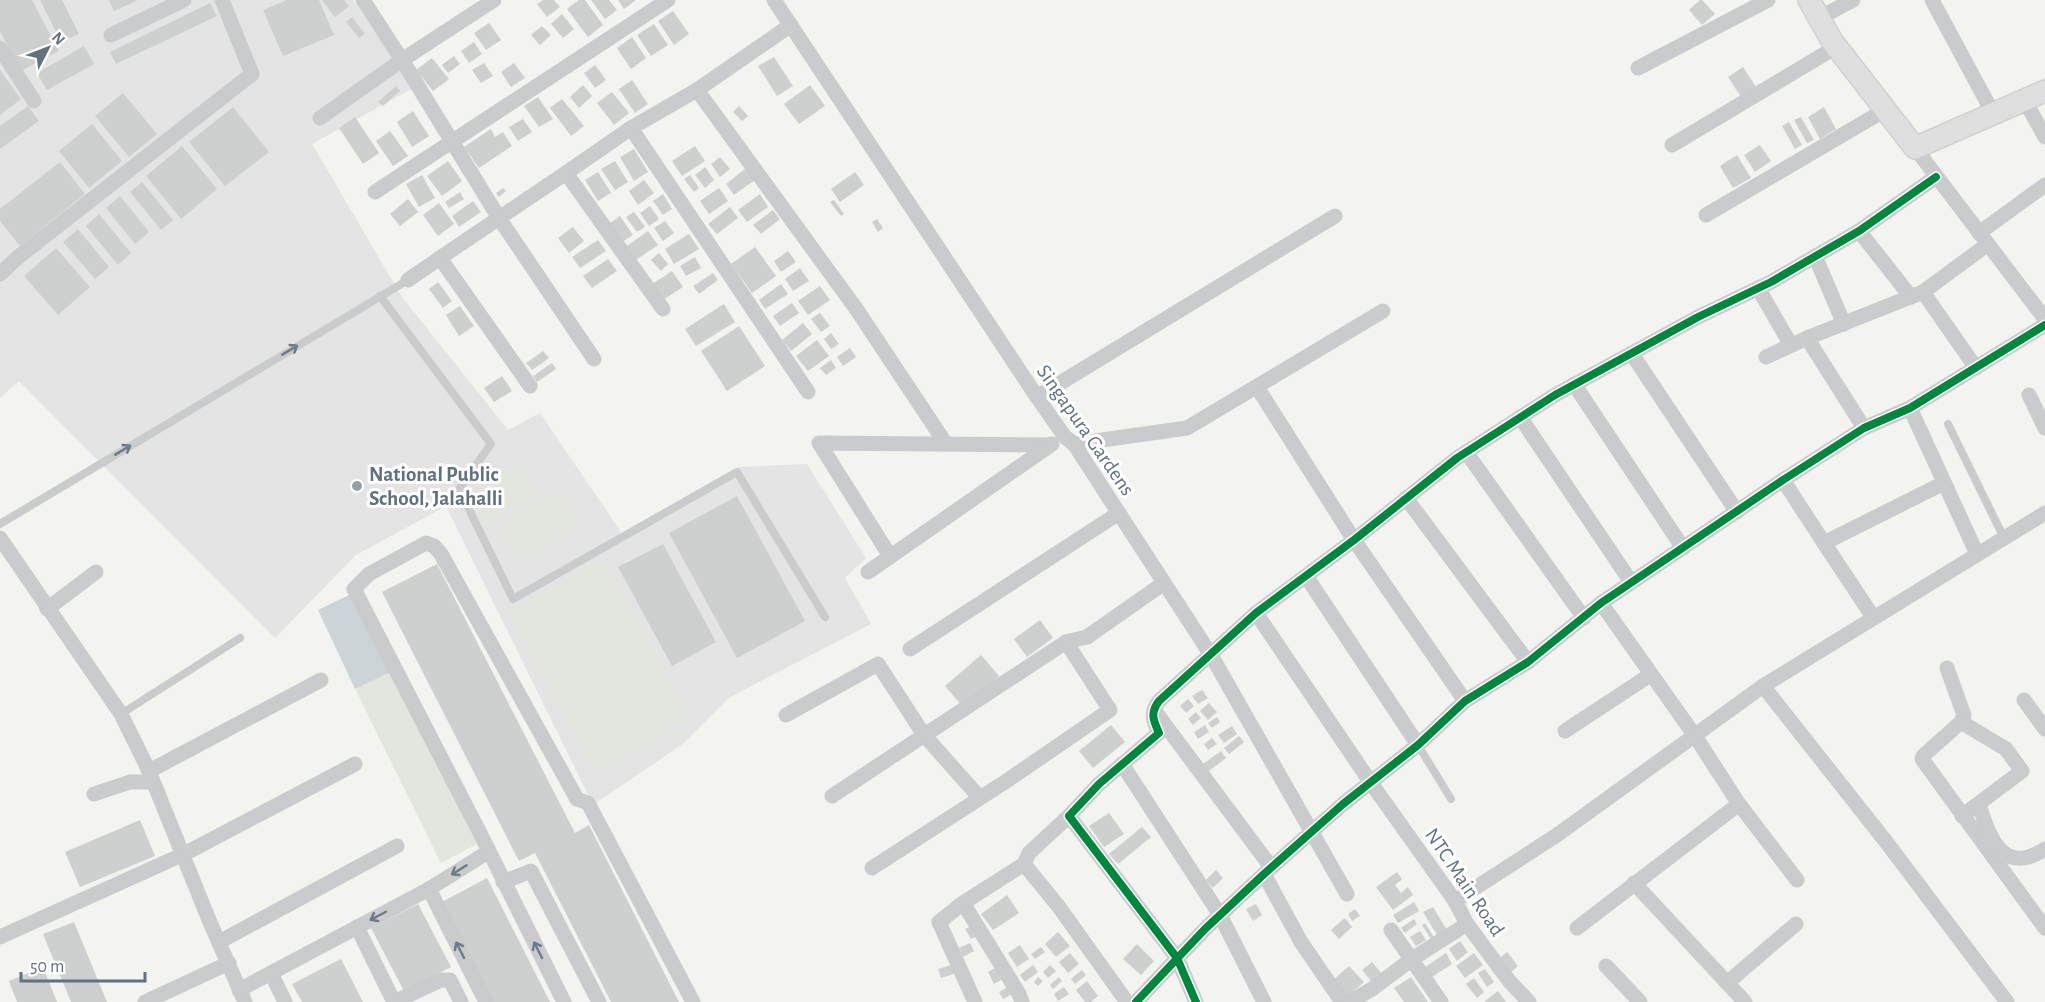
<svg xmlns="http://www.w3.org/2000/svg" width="2045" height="1002" font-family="'Alegreya Sans',sans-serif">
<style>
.built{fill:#e3e4e3}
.green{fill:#e2e6de}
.water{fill:#ccd4d7}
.building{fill:#cecfcf}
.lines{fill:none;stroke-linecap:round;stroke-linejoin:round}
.secondary-casing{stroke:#cfd1d0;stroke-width:24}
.lane{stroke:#cacbcc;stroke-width:8}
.street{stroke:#cacbcc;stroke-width:15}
.secondary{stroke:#dfdfe0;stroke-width:21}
.cycleway-casing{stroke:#fff;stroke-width:11}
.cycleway{stroke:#00873e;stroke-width:8}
.oneway{stroke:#6c7a89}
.poi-dot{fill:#949ea8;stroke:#fff;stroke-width:2}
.labels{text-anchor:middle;stroke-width:6;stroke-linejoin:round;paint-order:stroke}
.street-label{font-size:21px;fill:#617182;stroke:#fff}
.poi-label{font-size:21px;font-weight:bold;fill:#617182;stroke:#fff;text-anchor:start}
</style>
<rect width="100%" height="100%" fill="#f3f3f0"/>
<polygon class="built" points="0,0 353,0 413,88 312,144 402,297 508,430 540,413 623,535 740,467 807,464 866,558 845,578 871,624 730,697 684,743 593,805 446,506 356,555 275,638 19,381 0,398"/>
<g class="green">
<polygon points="520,464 537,494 487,523 470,493"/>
<polygon points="560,491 580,526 519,561 499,525"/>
<polygon points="603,560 690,720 595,771 508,611"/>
<polygon points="391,672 477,844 441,863 355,689"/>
</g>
<polygon class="water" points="353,593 391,672 355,689 318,610"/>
<g class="building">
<polygon points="0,0 32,0 59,51 21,71 0,31"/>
<polygon points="40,0 62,0 79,34 61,42"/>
<polygon points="109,0 138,0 114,11"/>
<polygon points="287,0 319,0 334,35 283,56 263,10"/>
<polygon points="322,0 344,0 349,6 335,17"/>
<polygon points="543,0 554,0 560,7 547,17 537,4"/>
<polygon points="579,0 585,0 603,25 588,37 567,9"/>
<polygon points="591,0 609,0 617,10 605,19"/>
<polygon points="618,0 636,0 624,9"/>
<polygon points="1700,0 1702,0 1715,14 1702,25 1689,10"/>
<polygon points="210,3 217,16 116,64 110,52"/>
<polygon points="673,11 689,34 674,45 658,21"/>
<polygon points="562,14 574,29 563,38 551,24"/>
<polygon points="352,17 365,34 359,38 346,22"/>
<polygon points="489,23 501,40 486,50 474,33"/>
<polygon points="654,24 668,45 651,56 637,35"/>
<polygon points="542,26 551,35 540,45 531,35"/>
<polygon points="632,37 646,58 631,69 617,48"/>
<polygon points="474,42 482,54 469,63 461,51"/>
<polygon points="84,46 94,64 47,90 37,73"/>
<polygon points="454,56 460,64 448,73 442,65"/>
<polygon points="774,57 793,86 777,96 758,66"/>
<polygon points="432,58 449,79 433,91 416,70"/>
<polygon points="484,63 493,76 481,83 472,70"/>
<polygon points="514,63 525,78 511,87 501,72"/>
<polygon points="595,65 606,80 595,88 584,73"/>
<polygon points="1743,67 1756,87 1741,97 1728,77"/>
<polygon points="0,70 21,99 0,115"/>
<polygon points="632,80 648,104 635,113 619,89"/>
<polygon points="583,85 592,96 579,108 570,97"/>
<polygon points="810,85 825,106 799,124 784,104"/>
<polygon points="396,86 400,91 383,106 378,102"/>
<polygon points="612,92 629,113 614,125 597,103"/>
<polygon points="123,93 157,134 129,157 95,116"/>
<polygon points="538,97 553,119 539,127 524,106"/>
<polygon points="562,99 584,126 571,136 550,108"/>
<polygon points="28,106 39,121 0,149 0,126"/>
<polygon points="739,106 748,116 742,121 733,112"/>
<polygon points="233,107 269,152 225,186 189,142"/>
<polygon points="1824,107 1836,129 1820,139 1808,117"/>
<polygon points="413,111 429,136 412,147 397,122"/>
<polygon points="355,117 379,153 363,164 339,128"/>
<polygon points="1801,117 1814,140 1807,143 1794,120"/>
<polygon points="523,119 532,132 518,141 509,127"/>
<polygon points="1789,122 1802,145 1795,149 1782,126"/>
<polygon points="92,124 122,161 89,188 59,151"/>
<polygon points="491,129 495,137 503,132 512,146 479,168 464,147"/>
<polygon points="390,131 408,156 393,166 376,141"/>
<polygon points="1760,145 1771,161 1755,172 1744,155"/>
<polygon points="182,146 217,189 181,219 146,176"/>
<polygon points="695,146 705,161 682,176 672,161"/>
<polygon points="634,149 648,172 634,181 620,157"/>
<polygon points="1737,155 1751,178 1733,188 1720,166"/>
<polygon points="720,157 730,169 720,177 711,164"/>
<polygon points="448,161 462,181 442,196 427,176"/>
<polygon points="615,161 628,182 615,190 601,169"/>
<polygon points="60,162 85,194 20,246 0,221 0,209"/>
<polygon points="705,167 714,180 705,188 695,175"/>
<polygon points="746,168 755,180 734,195 726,184"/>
<polygon points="598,172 611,193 598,201 585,180"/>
<polygon points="855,172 864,185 840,202 831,189"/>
<polygon points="422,175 435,198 419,207 406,184"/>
<polygon points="690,175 699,188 694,192 684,179"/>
<polygon points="644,180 654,193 638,205 629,191"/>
<polygon points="142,182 173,220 161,230 130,192"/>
<polygon points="503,188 506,191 499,197 496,193"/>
<polygon points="719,188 728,201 709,214 700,201"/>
<polygon points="460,192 464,199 449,208 445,202"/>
<polygon points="663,194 672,209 663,215 653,201"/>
<polygon points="760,194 768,207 747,222 738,210"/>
<polygon points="120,196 149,232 135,244 106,208"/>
<polygon points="408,199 418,212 400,226 390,214"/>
<polygon points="834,200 844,214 841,216 830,202"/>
<polygon points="473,201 481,212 459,227 452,216"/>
<polygon points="439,203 454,224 438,236 423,215"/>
<polygon points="650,206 659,219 649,226 640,213"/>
<polygon points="730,207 738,218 717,234 708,224"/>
<polygon points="773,210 780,219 761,234 753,225"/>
<polygon points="634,212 645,227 637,232 626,217"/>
<polygon points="99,214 131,253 118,265 86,226"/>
<polygon points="620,216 633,235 622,242 610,223"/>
<polygon points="877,219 883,228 878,232 872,222"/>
<polygon points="665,221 674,233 663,241 654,228"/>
<polygon points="573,227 584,241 569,253 558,238"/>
<polygon points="78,229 109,267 95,279 63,242"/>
<polygon points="648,231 658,245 636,260 627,246"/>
<polygon points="689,234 699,249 674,264 665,249"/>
<polygon points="598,240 606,251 580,268 572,257"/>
<polygon points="755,247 776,276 752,293 731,264"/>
<polygon points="56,248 90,287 58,315 24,276"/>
<polygon points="788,251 796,262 781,272 774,261"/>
<polygon points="659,253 668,264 661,271 651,260"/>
<polygon points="695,257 701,268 686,276 680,266"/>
<polygon points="608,259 617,271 592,288 583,276"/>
<polygon points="800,268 809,281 793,291 785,279"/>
<polygon points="672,271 683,287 663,300 652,284"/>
<polygon points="713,273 718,280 699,294 693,286"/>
<polygon points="438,282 452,301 443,308 429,289"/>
<polygon points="781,284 788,294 765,309 759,300"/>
<polygon points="820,286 830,300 808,315 798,301"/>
<polygon points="792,303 799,313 780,326 773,316"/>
<polygon points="724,304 735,322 696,346 685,329"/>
<polygon points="460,306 474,326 459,336 446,315"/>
<polygon points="820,313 830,326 821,332 811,319"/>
<polygon points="803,323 812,334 791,351 782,340"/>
<polygon points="739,326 765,366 727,391 701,351"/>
<polygon points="831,333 839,344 831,349 824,339"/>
<polygon points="817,340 829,356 808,371 796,356"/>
<polygon points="850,348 856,357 843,366 837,357"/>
<polygon points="543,351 549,358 532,370 526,363"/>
<polygon points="831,360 836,368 826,375 820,368"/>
<polygon points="552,363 556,369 537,382 533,376"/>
<polygon points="502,376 512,391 494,402 484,388"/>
<polygon points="737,496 805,621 737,658 669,533"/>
<polygon points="663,544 716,642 672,666 618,567"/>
<polygon points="437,564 575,833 589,825 679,1002 611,1002 535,853 519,861 382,592"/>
<polygon points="1040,620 1053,638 1027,657 1014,639"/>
<polygon points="981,655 999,676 963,707 945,686"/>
<polygon points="1202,690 1208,698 1198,704 1192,696"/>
<polygon points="1188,699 1194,706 1186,713 1180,706"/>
<polygon points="1209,703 1217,712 1208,720 1200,711"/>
<polygon points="1196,712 1201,718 1193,725 1188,719"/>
<polygon points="1217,717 1220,722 1212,728 1208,723"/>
<polygon points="1111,725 1125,742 1093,768 1079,751"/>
<polygon points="1205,725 1209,732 1198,739 1194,732"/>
<polygon points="1232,726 1237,734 1224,743 1218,735"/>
<polygon points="1239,736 1244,742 1229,754 1224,748"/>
<polygon points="1212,738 1217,744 1208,750 1204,744"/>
<polygon points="1221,751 1226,758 1209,771 1203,764"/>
<polygon points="1109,813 1124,834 1104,847 1089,826"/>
<polygon points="140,820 155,856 80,887 65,852"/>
<polygon points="1142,827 1151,837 1118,864 1109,854"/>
<polygon points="1216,870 1223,878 1213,888 1206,880"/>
<polygon points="1397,872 1402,879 1395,885 1401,893 1408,887 1413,895 1393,910 1376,887"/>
<polygon points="487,878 550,1002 490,1002 440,903"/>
<polygon points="1007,895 1019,913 993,930 981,914"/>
<polygon points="1414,902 1419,911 1398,923 1393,915"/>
<polygon points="418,904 451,967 404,991 371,928"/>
<polygon points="1256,904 1262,915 1253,921 1246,909"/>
<polygon points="1433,907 1447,930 1437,935 1423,912"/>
<polygon points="1355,909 1360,916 1352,921 1348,914"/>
<polygon points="1345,918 1352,927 1339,939 1331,930"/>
<polygon points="1414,919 1417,924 1405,933 1401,928"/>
<polygon points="74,922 107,1002 71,1002 43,934"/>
<polygon points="1425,923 1435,939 1432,941 1422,925"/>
<polygon points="973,925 978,936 971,939 965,929"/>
<polygon points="1420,931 1426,940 1416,946 1410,937"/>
<polygon points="1058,932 1070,946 1056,957 1045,944"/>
<polygon points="1460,941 1468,952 1457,961 1449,949"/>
<polygon points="970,943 974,951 963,957 959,948"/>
<polygon points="1137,944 1154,961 1141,975 1123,959"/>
<polygon points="1020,945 1029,959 1017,967 1008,953"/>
<polygon points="1041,947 1045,952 1035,959 1031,954"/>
<polygon points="1507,952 1518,966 1511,972 1500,958"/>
<polygon points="1070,953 1079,964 1068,973 1059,962"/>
<polygon points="1446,953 1452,964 1429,979 1422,969"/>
<polygon points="1474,953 1483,965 1465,978 1456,966"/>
<polygon points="341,959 363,1002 302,1002 292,984"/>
<polygon points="1372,962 1382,974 1372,982 1362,970"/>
<polygon points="954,964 957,973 941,978 938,969"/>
<polygon points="1000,965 1006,977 994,984 988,972"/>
<polygon points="1033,965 1038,972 1025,982 1020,975"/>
<polygon points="1050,965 1056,971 1048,978 1043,972"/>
<polygon points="1349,966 1364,982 1346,998 1332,981"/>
<polygon points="43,967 57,1002 17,1002 9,981"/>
<polygon points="1485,969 1494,982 1487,987 1478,973"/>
<polygon points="1082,970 1086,975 1075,984 1071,979"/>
<polygon points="1038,977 1043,981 1038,986 1034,982"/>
<polygon points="1059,977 1062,981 1053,989 1050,985"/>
<polygon points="1411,977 1428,1002 1404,1002 1394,988"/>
<polygon points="1474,978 1484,992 1477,998 1466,984"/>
<polygon points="1087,981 1098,996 1091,1002 1085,1002 1076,990"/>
<polygon points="1008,987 1012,994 1003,999 999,992"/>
<polygon points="1064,987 1069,994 1058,1001 1054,994"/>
<polygon points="1498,991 1506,1002 1484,1002"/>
</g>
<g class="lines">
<g class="secondary-casing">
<polyline id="secondary" points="1809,0 1832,41 1915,148 2045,91"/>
</g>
<g class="lane">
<polyline points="380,296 491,444 459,489 513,599 737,472 825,617"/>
<polyline points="1948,424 2004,538"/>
<polyline points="0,524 408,280"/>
<polyline points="121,714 240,638"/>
<polyline points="1418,745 1451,799"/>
</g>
<g class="street">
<polyline points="363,0 402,60 499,218 440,258 530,386"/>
<polyline points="774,0 1037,397 1065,437 1074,444 1211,655 1347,894"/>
<polyline points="1932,0 1994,115"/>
<polyline points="1819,18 1853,0"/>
<polyline points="791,25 697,90 857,310 946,444"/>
<polyline points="111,35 184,0"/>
<polyline points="0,48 34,101"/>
<polyline points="1638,68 1768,0"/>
<polyline points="697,90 631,128 808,392"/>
<polyline points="2025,101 2045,137"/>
<polyline points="320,118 402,60 494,0"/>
<polyline points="631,128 566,173 663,309"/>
<polyline points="1672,145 1836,47"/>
<polyline points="1915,148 2045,319"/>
<polyline points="566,173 499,218 594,359"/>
<polyline points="375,192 668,0"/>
<polyline points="1706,215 1885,110"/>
<polyline points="1859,231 1911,297"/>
<polyline points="1979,233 2045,185"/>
<polyline points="1815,256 1844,324"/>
<polyline points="0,274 17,258 252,74 222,0"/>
<polyline points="408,280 440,258"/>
<polyline points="1758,288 1791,345"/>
<polyline points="1923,292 1976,368"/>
<polyline points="1807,338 1864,428"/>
<polyline points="1632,354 1737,512"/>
<polyline points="1766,357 1807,338 1923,292 1988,244"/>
<polyline points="1574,384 1683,548"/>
<polyline points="1257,387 1354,540 1465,701"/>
<polyline points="2029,395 2045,428"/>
<polyline points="1037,397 1335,216"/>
<polyline points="1910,408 1977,554"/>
<polyline points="1520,417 1631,582"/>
<polyline points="1074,444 1187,428 1383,311"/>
<polyline points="1466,452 1584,618"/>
<polyline points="1783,480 1824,543"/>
<polyline points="1406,498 1528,662"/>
<polyline points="0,538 121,714 149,771 209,920 245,1002"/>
<polyline points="890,556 819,443 1050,445"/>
<polyline points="868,572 1052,444"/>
<polyline points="1306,576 1418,745"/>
<polyline points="1601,603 1695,736 1739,804"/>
<polyline points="47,609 96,572"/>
<polyline points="1256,613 1371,783 1455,901 1467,924 1510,982 1529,1002"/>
<polyline points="1873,617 1824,543 1944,483"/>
<polyline points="910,649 1119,513"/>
<polyline points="1947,668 1964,715 1961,722 1923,756 1922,759 2045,928"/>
<polyline points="1763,686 1887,843 2007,1002"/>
<polyline points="2024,700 2045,729"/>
<polyline points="1157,714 1271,867"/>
<polyline points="786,715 878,664 924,735 980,798"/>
<polyline points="1961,722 2006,749 2022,771 1962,816"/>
<polyline points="1565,731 1650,675"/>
<polyline points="1122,764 1220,915 1264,1002"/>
<polyline points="149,771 321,680"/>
<polyline points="94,794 130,782 152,782"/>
<polyline points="832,796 1066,642 1087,637 1164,583"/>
<path d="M1979,804C1989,838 2003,876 2045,849"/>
<polyline points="1024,864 1059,907 1127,1002"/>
<polyline points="872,868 1008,780 1110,710 1066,642"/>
<polyline points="1264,874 1301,942 1342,1002"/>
<polyline points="503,882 531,871 599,1002"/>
<polyline points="1634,883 1745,1002"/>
<polyline points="429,889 486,1002"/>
<polyline points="1455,901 1557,835 1763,686 2045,513"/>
<polyline points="963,903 1019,994 1022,1002"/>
<polyline points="357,927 394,1002"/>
<polyline points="1577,928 1739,804 1797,880"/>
<polyline points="1391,930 1441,1002"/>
<polyline points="0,937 184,854 355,764"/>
<polyline points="219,942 397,846"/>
<polyline points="1606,966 1640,1002"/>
<polyline points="271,973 285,1002"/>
<polyline points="1727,983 1796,924"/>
<polyline points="239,990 429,889 488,852"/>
<polyline points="145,1002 229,963"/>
<polyline points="394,1002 441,980 450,980 461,1002"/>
<polyline points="564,1002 482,837 354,589 369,574 426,543 434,546 441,554 577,799 588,803 693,1002"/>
<polyline points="975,1002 939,922 963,903 1024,864 1029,853 1069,816"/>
<polyline points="1136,1002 1205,929 1264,874 1343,804 1418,745 1465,701 1528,662 1601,603 1783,480 1864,428 1910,408 2045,325"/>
<path d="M1196,1002L1177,958L1069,816L1099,784L1159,733C1153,720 1150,713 1159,701L1256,613L1354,540L1457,458L1555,395L1698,317L1771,282L1859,231L1936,177"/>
<polyline points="1350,1002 1372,989 1412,959 1467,924"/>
</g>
<use href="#secondary" class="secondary"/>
<g class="cycleway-casing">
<g id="cycleway">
<polyline points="1136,1002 1205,929 1264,874 1343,804 1418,745 1465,701 1528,662 1601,603 1783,480 1864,428 1910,408 2045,325"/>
<path d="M1196,1002L1177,958L1069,816L1099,784L1159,733C1153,720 1150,713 1159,701L1256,613L1354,540L1457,458L1555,395L1698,317L1771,282L1859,231L1936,177"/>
</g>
</g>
<use href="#cycleway" class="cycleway"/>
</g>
<defs><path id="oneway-shaft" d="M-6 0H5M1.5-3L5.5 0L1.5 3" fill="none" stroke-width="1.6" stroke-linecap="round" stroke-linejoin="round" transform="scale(1.5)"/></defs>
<g class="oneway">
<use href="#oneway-shaft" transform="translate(290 350) rotate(-31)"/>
<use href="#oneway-shaft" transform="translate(123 450) rotate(-31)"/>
<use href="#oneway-shaft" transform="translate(459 870) rotate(148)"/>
<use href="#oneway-shaft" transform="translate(378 916) rotate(152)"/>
<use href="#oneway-shaft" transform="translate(460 950) rotate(-117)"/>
<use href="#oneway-shaft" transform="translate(538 950) rotate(-117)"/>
</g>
<circle class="poi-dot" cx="357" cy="486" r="6"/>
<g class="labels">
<g class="street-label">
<text transform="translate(1086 430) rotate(55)" y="7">Singapura Gardens</text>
<text transform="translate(1465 882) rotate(56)" y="7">NTC Main Road</text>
</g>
<g class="poi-label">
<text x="369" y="481">National Public<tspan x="369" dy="24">School, Jalahalli</tspan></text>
</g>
</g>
<g transform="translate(48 48) rotate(48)" stroke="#ffffff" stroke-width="4.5" paint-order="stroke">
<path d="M0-4.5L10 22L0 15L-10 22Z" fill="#617182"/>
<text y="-9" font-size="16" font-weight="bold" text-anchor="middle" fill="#617182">N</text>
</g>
<path d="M21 972v9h124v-9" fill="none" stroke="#617182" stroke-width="3"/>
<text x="30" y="972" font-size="18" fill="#617182" stroke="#ffffff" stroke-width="4.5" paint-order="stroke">50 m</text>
</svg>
